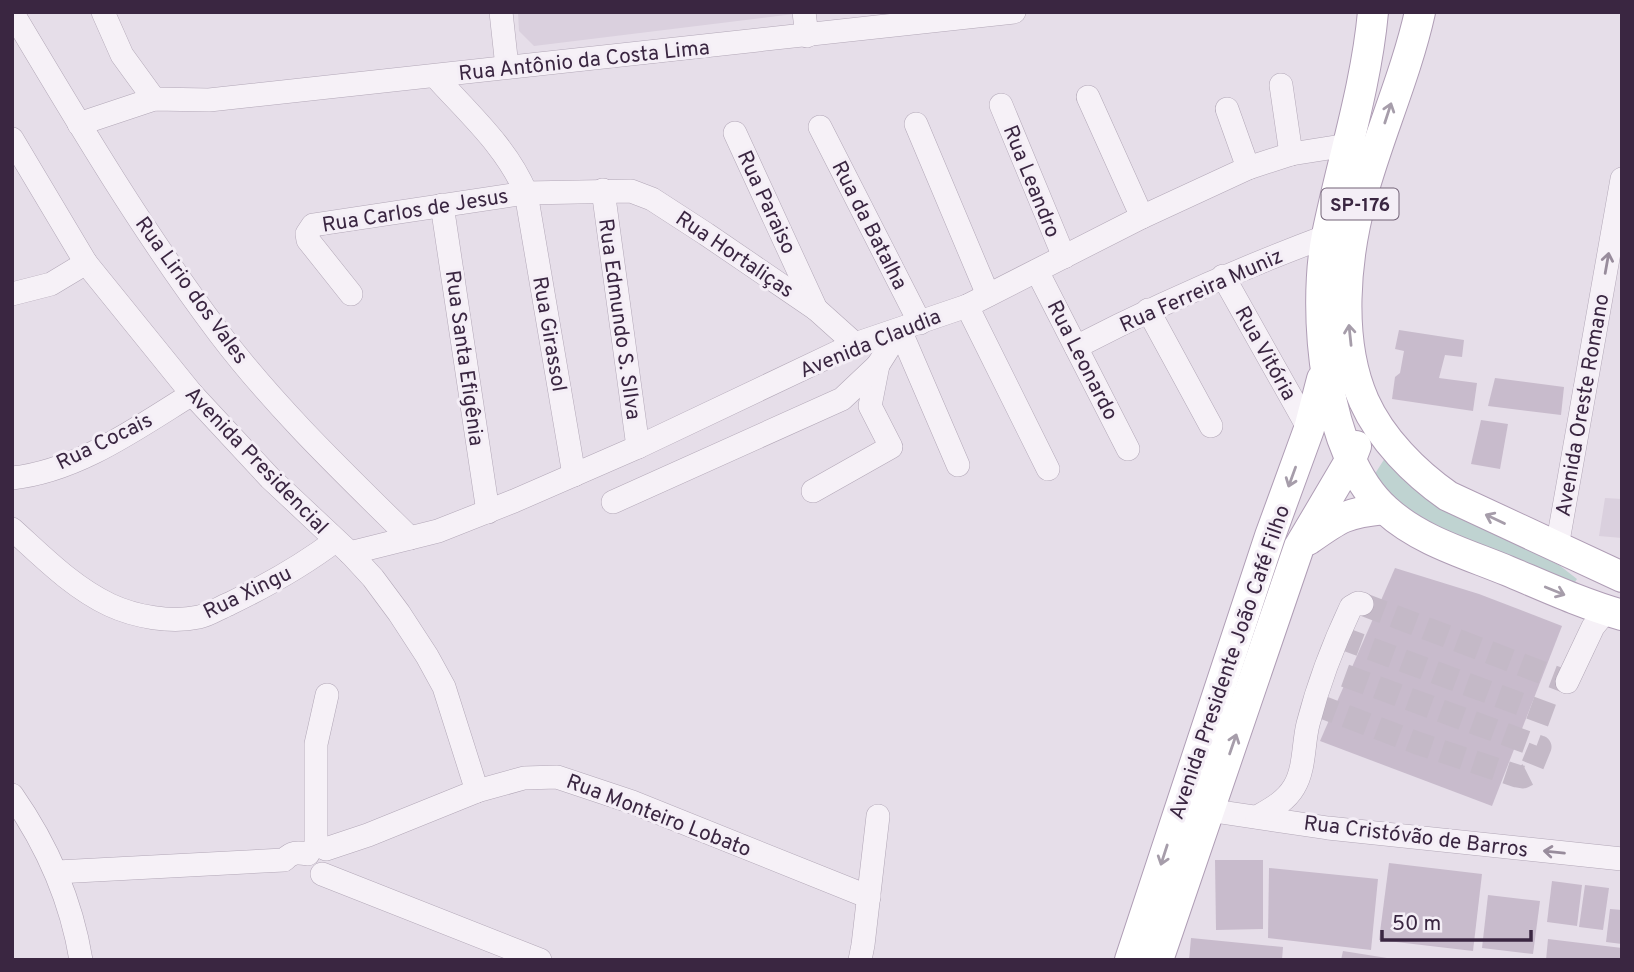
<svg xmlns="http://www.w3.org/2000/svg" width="1634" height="972" font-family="Overpass,sans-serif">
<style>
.built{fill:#dad0de}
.green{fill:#bfd3d1}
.building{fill:#c8bbcc}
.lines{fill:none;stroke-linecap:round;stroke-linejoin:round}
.minor-tunnel{stroke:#c4b9c7;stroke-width:23;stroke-dasharray:23 11;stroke-linecap:butt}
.minor-casing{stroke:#b2a7b7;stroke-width:24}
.major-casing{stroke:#af9db5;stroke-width:32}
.minor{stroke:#f6f1f7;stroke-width:23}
.major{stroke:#fff;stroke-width:30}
.oneway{stroke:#a69daa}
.oneway2{stroke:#988c9c}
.labels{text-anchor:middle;stroke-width:6;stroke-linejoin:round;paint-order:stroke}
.shield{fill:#f4eef6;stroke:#726277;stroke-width:2}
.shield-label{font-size:19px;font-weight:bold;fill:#3a2641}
.street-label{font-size:21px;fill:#3a2641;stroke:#f4eef6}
</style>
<rect width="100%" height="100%" fill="#e6dee9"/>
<g class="built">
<polygon points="518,12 794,12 794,14 534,46 519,31"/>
<polygon points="1605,498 1622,499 1622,538 1599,536"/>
</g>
<polygon class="green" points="1385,458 1448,510 1559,565 1577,579 1573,585 1407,518 1371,480"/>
<g class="building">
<polygon points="1399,330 1464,340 1462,357 1445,355 1439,378 1477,383 1473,411 1392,399 1395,377 1400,373 1404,351 1395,349"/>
<polygon points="1495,378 1564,387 1561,415 1488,406"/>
<polygon points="1481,420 1508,424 1500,469 1471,464"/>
<polygon points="1395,568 1479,594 1562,626 1492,806 1320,741"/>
<polygon points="1215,860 1263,860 1263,929 1216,930"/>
<polygon points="1389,863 1482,874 1473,951 1379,940"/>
<polygon points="1269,868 1378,879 1371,950 1268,938"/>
<polygon points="1552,881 1582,885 1577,926 1547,922"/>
<polygon points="1585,885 1609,888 1603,930 1579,927"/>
<polygon points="1488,895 1540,901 1533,954 1482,948"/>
<polygon points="1610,909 1622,910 1622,944 1606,942"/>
<polygon points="1191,938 1283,947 1282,960 1189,960"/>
<polygon points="1548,939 1622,948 1622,960 1546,960"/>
<polygon points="1343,951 1387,958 1387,960 1341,960"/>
</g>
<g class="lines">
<g class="minor-tunnel">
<polyline points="1362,604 1567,682"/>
<polyline points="1339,637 1553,716"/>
<polyline points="1314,704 1417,743 1517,776 1523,777 1529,774 1540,747 1327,669"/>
</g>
<g class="minor-casing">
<g id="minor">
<path d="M12,12C77,121 142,231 219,333C275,407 343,472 410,538"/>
<polyline points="103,12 122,55 154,99"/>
<polyline points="501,12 507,67"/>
<polyline points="804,12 807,36"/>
<path d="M435,76C468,113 507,147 526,193L574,475"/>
<polyline points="1281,85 1291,154"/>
<polyline points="1088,97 1142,217"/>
<polyline points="1001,105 1064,257"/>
<polyline points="1227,109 1248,168"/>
<polyline points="79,124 154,99 209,100 1014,12"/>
<polyline points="916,124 988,295"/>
<polyline points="820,127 920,323"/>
<polyline points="735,133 816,309"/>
<polyline points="12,139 86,263 192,394 270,478 350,553 373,578 399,613 427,656 444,687 477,791"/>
<polyline points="603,190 638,447"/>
<polyline points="442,205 488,512"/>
<polyline points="1037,271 1128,449"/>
<polyline points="1223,276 1309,429"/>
<polyline points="12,294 51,284 86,263"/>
<polyline points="351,294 308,240 307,234 313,225 526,193 631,191 652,199 706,234 816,309 855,344"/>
<polyline points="967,306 1048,469"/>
<polyline points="1148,310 1211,426"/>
<path d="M1076,347C1159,304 1239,269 1327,236"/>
<path d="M12,478C78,471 137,428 192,394"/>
<polyline points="813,491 891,447 870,406 878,365"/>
<polyline points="613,502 842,399 878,365 900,330 958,465"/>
<path d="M12,529C42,556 72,587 110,605C136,617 171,623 199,617C209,615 219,608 229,604C266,586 302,566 335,541"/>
<polyline points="1557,547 1622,179"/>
<polyline points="350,553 438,531 514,501 638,447 855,344 967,306 1142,217 1248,168 1291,154 1348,145"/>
<polyline points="1567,682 1593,627 1606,611"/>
<path d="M12,795C47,845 71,899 81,960"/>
<polyline points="1194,808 1328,828 1622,859"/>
<path d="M1257,817C1271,809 1286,801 1294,787C1305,769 1303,744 1308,724C1318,685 1334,643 1351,607L1358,603L1362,604"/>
<polyline points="316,847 316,744 327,695"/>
<polyline points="326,849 368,835 477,791 524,778 557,777 632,802 869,897"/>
<path d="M57,872L284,860C292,852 297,852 308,854"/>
<polyline points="322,874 540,960"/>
<polyline points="860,960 863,945 878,816"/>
</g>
</g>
<g class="major-casing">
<g id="major">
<path d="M1373,12C1366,88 1342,161 1327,235C1312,312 1324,455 1386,510C1420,541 1467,554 1508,571C1546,587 1583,604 1622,615"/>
<path d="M1420,12C1406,75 1379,134 1362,196C1345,258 1337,340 1364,401C1381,439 1415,473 1448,496L1622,577"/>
<path d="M1308,540C1339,518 1345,513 1384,509"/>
<polyline points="1130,960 1270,536 1309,429 1322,379"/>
<polyline points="1158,960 1299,547 1351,459 1356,446"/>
</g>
</g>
<use href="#minor" class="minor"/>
<use href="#major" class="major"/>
</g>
<defs><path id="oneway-shaft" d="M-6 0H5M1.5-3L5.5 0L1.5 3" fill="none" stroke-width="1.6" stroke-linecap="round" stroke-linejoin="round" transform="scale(1.75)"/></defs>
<g class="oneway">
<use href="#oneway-shaft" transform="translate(1388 113) rotate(-72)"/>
<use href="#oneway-shaft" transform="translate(1350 335) rotate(-96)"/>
<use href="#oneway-shaft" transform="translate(1292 477) rotate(110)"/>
<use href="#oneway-shaft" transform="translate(1495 519) rotate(-155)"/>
<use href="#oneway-shaft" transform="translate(1555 591) rotate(22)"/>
<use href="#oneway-shaft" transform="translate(1233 744) rotate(-71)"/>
<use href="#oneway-shaft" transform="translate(1164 855) rotate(108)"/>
</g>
<g class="oneway2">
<use href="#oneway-shaft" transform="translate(1607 263) rotate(-80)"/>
<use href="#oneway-shaft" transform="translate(1554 852) rotate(-174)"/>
</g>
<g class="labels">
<rect class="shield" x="1321.5" y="188.5" width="77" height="31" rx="5"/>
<g class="shield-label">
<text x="1360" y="211">SP-176</text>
</g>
<g class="street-label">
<text transform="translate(584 60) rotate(-6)" y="7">Rua Antônio da Costa Lima</text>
<text transform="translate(1032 181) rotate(68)" y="7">Rua Leandro</text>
<text transform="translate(767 202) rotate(65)" y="7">Rua Paraiso</text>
<text transform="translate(415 210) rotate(-9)" y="7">Rua Carlos de Jesus</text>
<text transform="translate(870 225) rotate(63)" y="7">Rua da Batalha</text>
<text transform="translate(735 254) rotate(34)" y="7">Rua Hortaliças</text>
<text transform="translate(192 290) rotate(54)" y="7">Rua Lirio dos Vales</text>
<text transform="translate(1201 290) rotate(-24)" y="7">Rua Ferreira Muniz</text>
<text transform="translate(620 319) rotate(82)" y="7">Rua Edmundo S. SIlva</text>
<text transform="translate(550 334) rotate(80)" y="7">Rua Girassol</text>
<text transform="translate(870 343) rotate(-22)" y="7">Avenida Claudia</text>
<text transform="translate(1266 353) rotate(61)" y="7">Rua Vitória</text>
<text transform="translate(465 358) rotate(82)" y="7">Rua Santa Efigênia</text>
<text transform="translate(1083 360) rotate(63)" y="7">Rua Leonardo</text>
<text transform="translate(1582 405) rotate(-80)" y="7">Avenida Oreste Romano</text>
<text transform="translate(104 441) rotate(-26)" y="7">Rua Cocais</text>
<text transform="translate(257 460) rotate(46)" y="7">Avenida Presidencial</text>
<text transform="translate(247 592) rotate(-26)" y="7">Rua Xingu</text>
<text transform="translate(1229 662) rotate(-71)" y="7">Avenida Presidente João Café Filho</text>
<text transform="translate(659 815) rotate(21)" y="7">Rua Monteiro Lobato</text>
<text transform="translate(1416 836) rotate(7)" y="7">Rua Cristóvão de Barros</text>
</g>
</g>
<rect width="1634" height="972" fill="none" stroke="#3a2641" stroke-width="28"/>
<path d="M1382 930v10h149v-10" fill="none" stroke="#3a2641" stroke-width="3.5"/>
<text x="1392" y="930" font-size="21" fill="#3a2641" stroke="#f4eef6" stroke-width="5" paint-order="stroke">50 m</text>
</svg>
